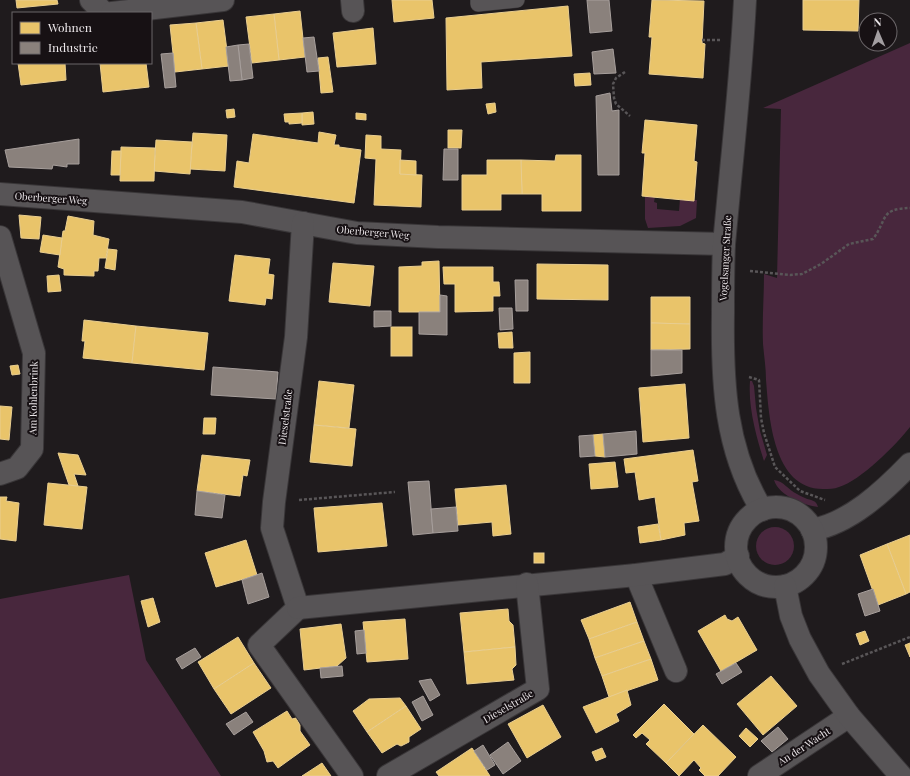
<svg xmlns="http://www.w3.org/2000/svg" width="910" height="776" font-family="'Playfair Display',serif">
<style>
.green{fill:#48273d}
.homes{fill:#e9c46a;stroke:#e9ce90}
.industry{fill:#8a817c;stroke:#a79f9c}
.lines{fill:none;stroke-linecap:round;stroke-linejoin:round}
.service-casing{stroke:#393638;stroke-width:16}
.minor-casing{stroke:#393638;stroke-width:24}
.tertiary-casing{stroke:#393638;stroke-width:24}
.path{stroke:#595658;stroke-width:2.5;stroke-dasharray:3 2;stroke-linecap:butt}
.service{stroke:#575456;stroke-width:15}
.minor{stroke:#575456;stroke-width:22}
.tertiary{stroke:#575456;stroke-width:22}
.labels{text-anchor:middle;stroke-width:4;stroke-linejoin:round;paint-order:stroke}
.street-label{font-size:10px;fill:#eae5e8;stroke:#171114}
</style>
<rect width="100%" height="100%" fill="#1f1b1d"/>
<g class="green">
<path d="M910,43V427C896,445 860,481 839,487C834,489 829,489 824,489C773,490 769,417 766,380C766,368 764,356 763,344C762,321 764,297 764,274L777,278L781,109L763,108Z"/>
<polygon points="645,196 655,197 654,202 657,203 657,209 679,211 680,199 697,200 696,218 680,226 648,228 645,219"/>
<path d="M750,381H752L754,386L756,408L760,431L767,455L764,461C756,436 748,407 750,381Z"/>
<path d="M774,480C784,481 788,490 797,494C799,495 802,497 805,498C811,501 816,499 818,507C804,505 779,496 774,480Z"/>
<circle cx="775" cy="546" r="19"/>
<polygon points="129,575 146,660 221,776 0,776 0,599"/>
</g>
<g class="homes">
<polygon points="16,0 57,0 58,4 17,8"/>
<polygon points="392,0 432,0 434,18 394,22"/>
<polygon points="652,0 704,1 702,43 705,44 703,78 649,74 652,37 649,37"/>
<polygon points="803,0 859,0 858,31 803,30"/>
<polygon points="568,6 572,56 481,62 482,88 447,90 446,18"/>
<polygon points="300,11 305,57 279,60 274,14"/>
<polygon points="274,14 279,60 252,63 246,17"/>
<polygon points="223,20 229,66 202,69 196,23"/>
<polygon points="196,23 202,69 175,72 170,25"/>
<polygon points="373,28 376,64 337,67 333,33"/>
<polygon points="328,57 333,92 321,93 318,58"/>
<polygon points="18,63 65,63 66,80 21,85"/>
<polygon points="100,63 146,63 149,87 103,92"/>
<polygon points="590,73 591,85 575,86 574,74"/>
<polygon points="495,103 496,112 488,114 486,104"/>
<polygon points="234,109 235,117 227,118 226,110"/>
<polygon points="313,112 314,124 302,125 302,113"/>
<polygon points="302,113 302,123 289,124 289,122 285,122 284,114"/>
<polygon points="356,113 366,114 366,120 356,119"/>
<polygon points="645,120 697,125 694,161 697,162 694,201 642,196 645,153 642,153"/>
<polygon points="448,130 462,130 461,148 448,148"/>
<polygon points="319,132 336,135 334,145 339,145 339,147 361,150 354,203 234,187 237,161 249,163 253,134 318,143"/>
<polygon points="193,133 227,135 225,171 190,169"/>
<polygon points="366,135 381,136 381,149 401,150 400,174 422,175 421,207 374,205 376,159 365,158"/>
<polygon points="156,140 192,142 190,174 154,171"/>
<polygon points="121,147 155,148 154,181 120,181"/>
<polygon points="112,151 121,151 120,175 111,175"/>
<polygon points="556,155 581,155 581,211 542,211 542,194 522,194 521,160 555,161"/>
<polygon points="400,160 416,161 416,175 400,174"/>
<polygon points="487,160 521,160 522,194 501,194 501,210 462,210 462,175 487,175"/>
<polygon points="19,215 41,217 39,239 21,238"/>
<polygon points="68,216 94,221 93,235 109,239 106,258 99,258 98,271 94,271 94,276 64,275 64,269 58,267 63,231 65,231"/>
<polygon points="43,235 62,238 60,255 40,252"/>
<polygon points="108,249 117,250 115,270 105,268"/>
<polygon points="235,255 270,259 268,274 274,275 272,299 266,298 265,305 229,301"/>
<polygon points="439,261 440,312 399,312 399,267 422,266 422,262"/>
<polygon points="333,263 374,266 370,306 329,302"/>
<polygon points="537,264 608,265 608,300 537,299"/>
<polygon points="443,267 493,267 493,282 499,282 500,296 493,296 493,311 455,312 455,284 444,284"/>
<polygon points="59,275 61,291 48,292 47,276"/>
<polygon points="651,297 690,297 690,324 651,323"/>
<polygon points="84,320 136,326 132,363 83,358 85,341 82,341"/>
<polygon points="651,323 690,324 690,349 651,350"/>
<polygon points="136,326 208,333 204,370 132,363"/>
<rect x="391" y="327" width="21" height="29"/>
<polygon points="512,332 513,348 499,348 498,333"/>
<polygon points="530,352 530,383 514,383 514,353"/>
<polygon points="18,365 20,374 12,375 10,366"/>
<polygon points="319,381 354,385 349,428 314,425"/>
<polygon points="685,384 689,438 643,442 639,388"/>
<polygon points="0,406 12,407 9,440 0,439"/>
<polygon points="204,418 216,418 215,434 203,434"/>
<polygon points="314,425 356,429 352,466 310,462"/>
<polygon points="603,434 605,457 595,456 593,435"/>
<polygon points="693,450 698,481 692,482 699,521 684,523 685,535 661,540 655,497 639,500 635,472 626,473 624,459"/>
<polygon points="58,453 78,455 86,475 74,474 78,486 69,485"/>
<polygon points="202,455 250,460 247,476 243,475 240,496 197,491"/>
<polygon points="615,462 618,487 591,489 589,464"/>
<polygon points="48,483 87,487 82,529 44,525"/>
<polygon points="506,485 511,534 493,536 492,522 458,525 455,489"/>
<polygon points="0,497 7,497 6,501 19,503 16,541 0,539"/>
<polygon points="382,503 387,546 318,552 314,508"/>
<polygon points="658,524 661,540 640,543 638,527"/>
<polygon points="910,535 910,592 906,594 887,544"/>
<polygon points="246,540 257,575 216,587 205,553"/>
<polygon points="887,544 906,594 878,605 860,555"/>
<rect x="534" y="553" width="10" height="10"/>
<polygon points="153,598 160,622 148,627 141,601"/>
<polygon points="630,602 637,622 589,639 581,620"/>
<polygon points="508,609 509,621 513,625 515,647 464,652 460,613"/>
<polygon points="725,615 727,619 732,621 738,617 757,650 721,671 698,631"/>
<polygon points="405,619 408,659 367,662 363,622"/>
<polygon points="637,622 644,641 595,658 589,639"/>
<polygon points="341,624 346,658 337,666 304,670 300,629"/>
<polygon points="865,631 869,641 860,645 856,634"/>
<polygon points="238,637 254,663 214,689 198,662"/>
<polygon points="644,641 651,659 602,676 595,658"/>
<polygon points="910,643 910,657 905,645"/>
<polygon points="515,647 516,665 512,669 514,680 467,684 464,652"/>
<polygon points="651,659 658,680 609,697 602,676"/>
<polygon points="254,663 271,688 231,714 214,689"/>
<polygon points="771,676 797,706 763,735 737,704"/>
<polygon points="627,690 631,705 616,714 619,721 596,733 583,707"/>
<polygon points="400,698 406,706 367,732 353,711 369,699"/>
<polygon points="664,704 694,734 666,763 646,744 650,740 642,733 636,738 633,735"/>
<polygon points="543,705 561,737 527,758 508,724"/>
<polygon points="406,706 421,729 409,737 409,742 401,746 397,744 382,753 367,732"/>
<polygon points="287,711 292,719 296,718 300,725 300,731 310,745 278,768 273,761 267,762 264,751 253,732"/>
<polygon points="703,725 736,757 718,776 705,776 699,770 701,768 694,760 679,776 666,763"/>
<polygon points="746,728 758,739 750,747 739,736"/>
<polygon points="472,748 490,776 439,776 436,772"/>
<polygon points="602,748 606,757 596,761 592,752"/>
<polygon points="322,763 331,776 302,776"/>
</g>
<g class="industry">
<polygon points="587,0 609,0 612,31 590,33"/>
<polygon points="314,37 319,71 307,72 303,38"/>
<polygon points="249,44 253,78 242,80 238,45"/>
<polygon points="238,45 242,80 230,81 226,47"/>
<polygon points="613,49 616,73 594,74 592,52"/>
<polygon points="173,53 176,87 165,88 161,54"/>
<polygon points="610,93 612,111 619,110 619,175 598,175 596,96"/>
<polygon points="79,139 79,164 67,164 67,167 53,165 52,169 9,167 5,150"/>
<polygon points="444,149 458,149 458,180 443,180"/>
<polygon points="515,280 528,280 528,311 516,311"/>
<polygon points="440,295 447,296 447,335 419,334 419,312 440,312"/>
<polygon points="499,308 512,308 513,329 500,330"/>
<polygon points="374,311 391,311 391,326 374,327"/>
<polygon points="651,350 682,350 682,373 651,376"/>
<polygon points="213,367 278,372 276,399 211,395"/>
<polygon points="636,431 637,454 605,457 603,434"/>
<polygon points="593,435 595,456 580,457 579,436"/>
<polygon points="429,481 433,533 413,535 408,482"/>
<polygon points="197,491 225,495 222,518 195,515"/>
<polygon points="456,507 458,531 433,533 431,509"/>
<polygon points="262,573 269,597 248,604 242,580"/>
<polygon points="873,589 880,611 865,616 858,594"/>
<polygon points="364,630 366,653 357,654 355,631"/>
<polygon points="195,648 201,657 182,669 176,659"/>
<polygon points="736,663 742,672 722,684 716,674"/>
<polygon points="342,666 343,676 321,678 320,668"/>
<polygon points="431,679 440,695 430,701 419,681"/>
<polygon points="423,696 433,715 422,721 412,702"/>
<polygon points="246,712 253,722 234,735 226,724"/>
<polygon points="778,727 788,739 772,752 761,741"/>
<polygon points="508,742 521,761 503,774 490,755"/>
<polygon points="483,745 495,765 487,770 474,751"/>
</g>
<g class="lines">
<g class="service-casing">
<polyline id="service" points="478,0 478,4 517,0"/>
</g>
<g class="minor-casing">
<g id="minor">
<polyline points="91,0 104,13"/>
<polyline points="352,0 353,11"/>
<polyline points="112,13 223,0"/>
<polyline points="0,194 242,212 357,233 438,237 724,244"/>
<polyline points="303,223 296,337 274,502 272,528 298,608 259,645 352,776"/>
<polyline points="0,237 34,353 32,449 17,468 0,474"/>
<path d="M812,530C850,523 884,491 910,464"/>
<polyline points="636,575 676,671"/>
<polyline points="298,608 636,575 725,564 738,556"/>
<polyline points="388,776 538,689 527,584"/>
<polyline points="759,776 849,716"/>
</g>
</g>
<g class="tertiary-casing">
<g id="tertiary">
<path d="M745,0C742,60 736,121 730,181C728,202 726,223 724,244C723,267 723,291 723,314C722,383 725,450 762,510"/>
<circle cx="776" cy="547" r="40"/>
<polyline points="785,586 791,616 800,639 819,674 849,716 901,776"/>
</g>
</g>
<g class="path">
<polyline points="702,40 720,40"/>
<polyline points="625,72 616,78 613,84 614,98 616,104 630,116"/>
<path d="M750,271L790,275L802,274L821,264L849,244L873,239C888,219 879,209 910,208"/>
<polyline points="749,377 759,380 761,418 764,433 775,467 800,491 825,500"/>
<polyline points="299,500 395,492"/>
<polyline points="842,664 910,637"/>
</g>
<use href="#service" class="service"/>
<use href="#minor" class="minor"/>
<use href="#tertiary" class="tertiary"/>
</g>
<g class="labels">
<g class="street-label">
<text transform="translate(51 198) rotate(4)" y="4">Oberberger Weg</text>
<text transform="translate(373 232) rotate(5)" y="4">Oberberger Weg</text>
<text transform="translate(725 258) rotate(-87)" y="4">Vogelsanger Straße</text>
<text transform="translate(33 398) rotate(-89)" y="4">Am Kohlenbrink</text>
<text transform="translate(285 417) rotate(-83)" y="4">Dieselstraße</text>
<text transform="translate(508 706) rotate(-30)" y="4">Dieselstraße</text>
<text transform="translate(804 746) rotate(-33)" y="4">An der Wacht</text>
</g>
</g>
<rect x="12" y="12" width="140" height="52" fill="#171114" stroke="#6b6669"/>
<rect x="20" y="22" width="20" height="12" fill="#e9c46a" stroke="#6b6669"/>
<text x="48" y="32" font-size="12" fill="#eae5e8">Wohnen</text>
<rect x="20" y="42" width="20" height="12" fill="#8a817c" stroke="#6b6669"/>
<text x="48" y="52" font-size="12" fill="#eae5e8">Industrie</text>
<g transform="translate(878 32) rotate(358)"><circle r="19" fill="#171114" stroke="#6b6669"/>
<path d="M0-3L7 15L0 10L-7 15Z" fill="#a39ea1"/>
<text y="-6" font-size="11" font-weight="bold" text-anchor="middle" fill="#eae5e8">N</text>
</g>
</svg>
